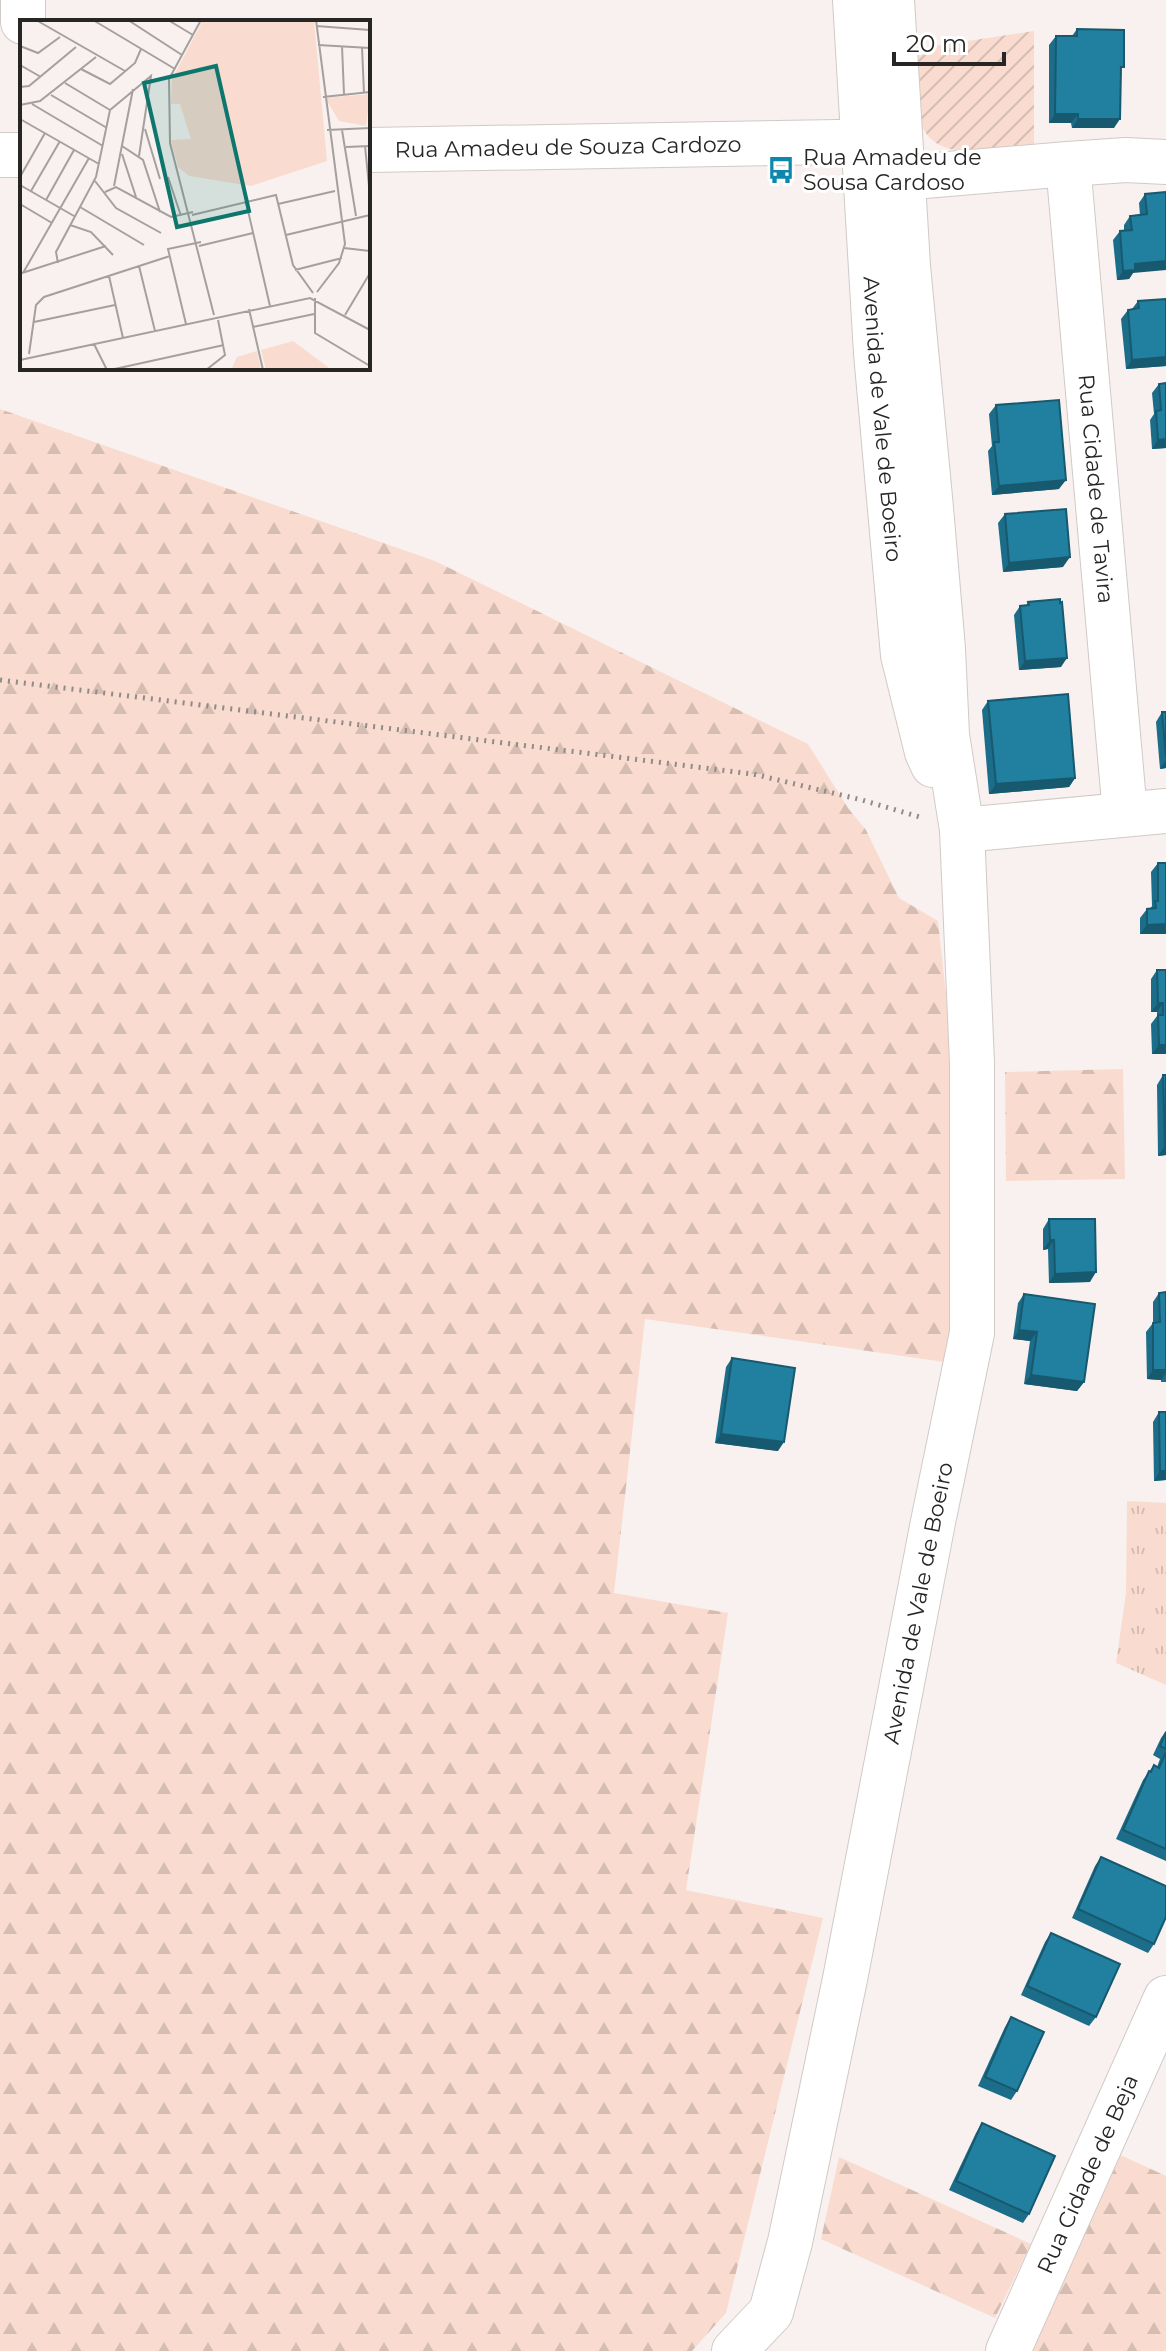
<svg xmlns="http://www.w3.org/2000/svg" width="1166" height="2351" font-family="Montserrat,sans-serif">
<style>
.grass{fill:url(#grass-tufts)}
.forest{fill:url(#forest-firs)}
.garden{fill:url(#garden-furrows)}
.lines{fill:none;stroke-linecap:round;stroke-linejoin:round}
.street-casing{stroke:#d0cac7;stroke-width:46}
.secondary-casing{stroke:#d0cac7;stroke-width:46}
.path{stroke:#8f8b89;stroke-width:5;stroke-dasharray:2 6;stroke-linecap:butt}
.street{stroke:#fff;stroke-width:44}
.secondary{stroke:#fff;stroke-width:44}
.wall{fill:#1c6d89}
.shaded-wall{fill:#17596f}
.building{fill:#217f9f;stroke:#17596f;stroke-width:2}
.labels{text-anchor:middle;stroke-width:6;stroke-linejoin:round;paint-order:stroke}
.street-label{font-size:22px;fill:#282625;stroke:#fff}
.poi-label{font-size:22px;fill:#282625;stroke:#fff;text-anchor:start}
.inset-road{fill:none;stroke:#a5a09e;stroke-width:2}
.view{fill:#0f766e;fill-opacity:0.15;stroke:#0f766e;stroke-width:4}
.inset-edge{fill:none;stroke:#282625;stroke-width:4}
</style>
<defs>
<pattern id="grass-tufts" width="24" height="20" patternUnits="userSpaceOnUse" patternTransform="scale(2)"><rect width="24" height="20" fill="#f9dccf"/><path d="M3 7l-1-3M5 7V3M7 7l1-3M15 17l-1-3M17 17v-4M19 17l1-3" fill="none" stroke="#d5bdb2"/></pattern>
<pattern id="forest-firs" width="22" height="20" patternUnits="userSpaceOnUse" patternTransform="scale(2)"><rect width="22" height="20" fill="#f9dccf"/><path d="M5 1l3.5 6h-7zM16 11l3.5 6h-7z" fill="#d5bdb2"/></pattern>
<pattern id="garden-furrows" width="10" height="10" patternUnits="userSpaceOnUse" patternTransform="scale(2)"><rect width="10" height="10" fill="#f9dccf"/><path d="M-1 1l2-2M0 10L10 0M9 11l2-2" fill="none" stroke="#d5bdb2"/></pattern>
</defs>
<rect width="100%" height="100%" fill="#f8f1ef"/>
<polygon class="grass" points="1127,1501 1166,1503 1166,1685 1116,1663 1126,1593"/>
<g class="forest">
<polygon points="0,409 435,561 808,744 848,808 866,830 899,898 938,921 956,1086 951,1363 645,1319 614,1593 728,1613 686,1890 823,1918 726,2313 692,2351 0,2351"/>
<polygon points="1123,1069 1125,1179 1006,1181 1005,1072"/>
<polygon points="1118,2154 1166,2176 1166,2351 1028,2351"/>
<polygon points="839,2157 1031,2244 995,2318 821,2239"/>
</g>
<path class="garden" d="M1034,31V145C997,148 931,168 919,117C914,96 915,71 913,49Z"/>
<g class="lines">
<g class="street-casing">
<g id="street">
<polyline points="23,0 23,22"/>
<path id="s1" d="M368,150L900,141"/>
<polyline points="0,155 22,155"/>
<path id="s2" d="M1068,164L1125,814"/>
<polyline points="865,181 1068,164 1126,160 1166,162"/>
<polyline points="962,830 1166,811"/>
<path id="s3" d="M1008,2351L1166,1998"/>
</g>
</g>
<g class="secondary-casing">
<g id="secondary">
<path id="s4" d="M855,0L876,353L903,655L927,752L933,765"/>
<path id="s5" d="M734,2351L771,2312L790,2242L845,1979L933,1522L972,1333V1063L962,830L947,735L943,649L931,508L908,266L892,0"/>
</g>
</g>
<polyline class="path" points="0,680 753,774 862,800 920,817"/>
<use href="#street" class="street"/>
<use href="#secondary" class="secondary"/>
</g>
<g class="wall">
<polygon points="1077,29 1121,72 1114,128 1072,128 1071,123 1049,123 1049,45 1056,36 1072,36"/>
<polygon points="1166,192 1133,273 1129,279 1117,280 1113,240 1120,231 1124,230 1124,225 1130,216 1140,215 1139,203 1145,194"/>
<polygon points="1166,299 1166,366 1126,369 1121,319 1128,310 1132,309 1138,301"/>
<polygon points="1159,384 1166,448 1152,449 1150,420 1154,414 1152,393"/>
<polygon points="996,405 1059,489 992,495 988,451 992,446 989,414"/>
<polygon points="1005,514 1063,567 1003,572 998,523"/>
<polygon points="1028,602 1060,603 1061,667 1019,670 1014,615 1020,606 1026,606"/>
<polygon points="988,701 1075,778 1069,787 989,794 982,710"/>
<polygon points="1162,712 1166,712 1166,768 1160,769 1156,722"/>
<polygon points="1158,863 1166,934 1140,934 1140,918 1147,909 1150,909 1152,906 1151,872"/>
<polygon points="1157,970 1166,970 1166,1054 1152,1054 1151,1024 1157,1016 1157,1012 1151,1012 1151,979"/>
<polygon points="1163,1075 1166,1075 1166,1155 1158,1156 1157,1085"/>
<polygon points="1049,1219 1090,1282 1049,1283 1048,1249 1043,1250 1043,1229"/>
<polygon points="1166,1292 1166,1382 1161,1382 1161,1380 1147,1379 1146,1332 1153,1323 1153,1302 1159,1293"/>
<polygon points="1024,1294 1084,1382 1077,1391 1024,1384 1030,1341 1013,1339 1018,1303"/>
<polygon points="732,1358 778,1451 715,1443 726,1367"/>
<polygon points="1159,1412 1166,1480 1154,1481 1153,1422"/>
<polygon points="1166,1731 1166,1861 1116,1839 1143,1780 1154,1765 1157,1767 1160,1759 1153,1755 1161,1738"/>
<polygon points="1101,1857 1154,1944 1148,1953 1072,1918 1095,1866"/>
<polygon points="1051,1933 1096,2017 1089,2026 1021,1995 1045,1942"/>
<polygon points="1011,2017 1017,2091 1011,2100 978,2086 1005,2027"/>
<polygon points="982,2123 1029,2214 1023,2223 949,2190 976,2133"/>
</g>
<g class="shaded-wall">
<polygon points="1055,114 1078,114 1071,123 1049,123"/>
<polygon points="1078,119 1120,119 1114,128 1072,128"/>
<polygon points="1166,261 1166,270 1133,273 1129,279 1117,280 1123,271 1135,264"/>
<polygon points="1166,357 1166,366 1126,369 1132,360"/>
<polygon points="1166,439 1166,448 1152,449 1158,440"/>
<polygon points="1066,480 1059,489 992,495 999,486"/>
<polygon points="1070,557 1063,567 1003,572 1009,563"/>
<polygon points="1067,658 1061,667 1019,670 1025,661"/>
<polygon points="1166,760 1166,768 1160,769"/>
<polygon points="1075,778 1069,787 989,794 996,784"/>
<polygon points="1166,924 1166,934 1140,934 1147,925"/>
<polygon points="1158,1003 1163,1003 1157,1012 1151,1012"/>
<polygon points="1159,1045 1166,1045 1166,1054 1152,1054"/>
<polygon points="1165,1146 1166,1146 1166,1155 1158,1156"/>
<polygon points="1050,1240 1054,1240 1048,1249 1043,1250"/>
<polygon points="1096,1272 1090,1282 1049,1283 1055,1274"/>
<polygon points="1019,1330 1037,1332 1030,1341 1013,1339"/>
<polygon points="1153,1370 1166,1370 1166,1373 1161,1380 1147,1379"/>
<polygon points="1031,1375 1084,1382 1077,1391 1024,1384"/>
<polygon points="721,1434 784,1442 778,1451 715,1443"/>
<polygon points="1160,1471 1166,1471 1166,1480 1154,1481"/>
</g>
<g class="building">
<polygon points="1077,29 1124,30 1124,67 1121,67 1120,119 1078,119 1078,114 1055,114 1056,36 1077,36"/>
<polygon points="1166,192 1166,261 1135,264 1135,270 1123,271 1120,231 1132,230 1130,216 1147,214 1145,194"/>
<polygon points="1166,299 1166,357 1132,360 1128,310 1139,308 1138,301"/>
<polygon points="1166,383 1166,439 1158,440 1156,411 1161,410 1159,384"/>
<polygon points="1059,400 1066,480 999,486 994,442 999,442 996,405"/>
<polygon points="1066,509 1070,557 1009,563 1005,514"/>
<polygon points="1060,599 1060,603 1062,602 1067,658 1025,661 1020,606 1029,605 1028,602"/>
<polygon points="1068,694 1075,778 996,784 988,701"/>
<polygon points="1162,712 1166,712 1166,757"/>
<polygon points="1158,863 1166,863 1166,924 1147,925 1147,909 1156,908 1155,901 1158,901"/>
<polygon points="1157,970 1166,970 1166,1045 1159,1045 1158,1015 1163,1015 1163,1003 1158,1003"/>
<polygon points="1163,1075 1166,1075 1166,1146 1165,1146"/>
<polygon points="1049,1219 1095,1219 1096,1272 1055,1274 1054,1240 1050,1240"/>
<polygon points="1166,1292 1166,1370 1153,1370 1153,1323 1160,1322 1159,1293"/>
<polygon points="1024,1294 1095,1304 1084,1382 1031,1375 1037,1332 1019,1330"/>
<polygon points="732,1358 795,1368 784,1442 721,1434"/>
<polygon points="1159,1412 1166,1412 1166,1471 1160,1471"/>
<polygon points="1166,1732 1166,1749 1160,1746"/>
<polygon points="1166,1752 1166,1849 1123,1830 1149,1771 1151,1772 1154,1765 1159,1768"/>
<polygon points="1101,1857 1166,1886 1166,1917 1154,1944 1078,1909"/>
<polygon points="1051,1933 1120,1964 1096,2017 1027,1986"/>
<polygon points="1011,2017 1044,2032 1017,2091 985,2077"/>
<polygon points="982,2123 1055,2156 1029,2214 956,2181"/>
</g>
<defs>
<g id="bus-bare" transform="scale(2.16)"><path d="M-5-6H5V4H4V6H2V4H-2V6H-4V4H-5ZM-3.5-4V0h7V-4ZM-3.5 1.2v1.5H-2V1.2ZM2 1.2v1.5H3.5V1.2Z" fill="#0d87ab" stroke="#fff" stroke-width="2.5" paint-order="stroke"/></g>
</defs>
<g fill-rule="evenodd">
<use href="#bus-bare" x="781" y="170"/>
</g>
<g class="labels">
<g class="street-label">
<text dy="8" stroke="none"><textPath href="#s1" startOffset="200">Rua Amadeu de Souza Cardozo</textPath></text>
<text dy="8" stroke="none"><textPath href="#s4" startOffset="420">Avenida de Vale de Boeiro</textPath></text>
<text dy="8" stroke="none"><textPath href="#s2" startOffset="326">Rua Cidade de Tavira</textPath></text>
<text dy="8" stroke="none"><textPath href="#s5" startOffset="778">Avenida de Vale de Boeiro</textPath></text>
<text dy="8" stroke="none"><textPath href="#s3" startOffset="194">Rua Cidade de Beja</textPath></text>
</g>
<g class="poi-label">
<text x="803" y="165">Rua Amadeu de<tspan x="803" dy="25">Sousa Cardoso</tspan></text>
</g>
</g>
<g transform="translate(20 20)">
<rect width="350" height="350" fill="#f8f1ef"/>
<path d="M183,0H294L307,141L231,166L169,156L158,147L151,120L171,119L160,84H151L152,59ZM350,74L346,106L319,101L305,78ZM273,321L312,350H246L241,330ZM237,331L241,350H211L217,337Z" fill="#f9dccf"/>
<path class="inset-road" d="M16,0L105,51M73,0L155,49M108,0L162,35M148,0L173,15M181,0L149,59L150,123L194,295M296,0L325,224L319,243L297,272M296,6L350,10M298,25L350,28M0,26L18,33L40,17M322,26L324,74M342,27L344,73M0,45L21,57M61,49L90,64L115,43L121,29M45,63L90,90M0,67L9,66L56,27M31,75L87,108M303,77L350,72M12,84L83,126M0,85L20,81L76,37M0,99L79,144M125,109L140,159M307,110L350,108M322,110L336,196M102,126L123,140L140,192M345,126L350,176M326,127L350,126M102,134L116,177M0,157L25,113M148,157L161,196M75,161L96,188L141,213M0,165L54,196M94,166L113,69M11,171L40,121M85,172L96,167L151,197L173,192M26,180L54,130M226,182L250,286M0,184L32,203M258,184L315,171M60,187L124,225M172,195L256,175L273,245L293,273M50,205L71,212L93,235M266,215L350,195M179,226L233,213M324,228L350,231M38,243L36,232L76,157L90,90L131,56L119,136M119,246L135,311M275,250L322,238M2,253L86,226M3,253L69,138M89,256L103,318M295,278V313L350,346M229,289L243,350M325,295L350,253M14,302L95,285M166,304L148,229L181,222M233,307L294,294M74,324L87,350M9,334L16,285L24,277L150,236M0,340L290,278L350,310M90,350L204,325M186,350L205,335L198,300"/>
<path class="view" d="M196,46L229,191L157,207L124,63Z"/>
<rect width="350" height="350" class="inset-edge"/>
</g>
<path d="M894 52v12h110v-12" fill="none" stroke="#282625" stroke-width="4"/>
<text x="906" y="52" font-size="24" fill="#282625" stroke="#ffffff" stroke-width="6" paint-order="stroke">20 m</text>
</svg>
